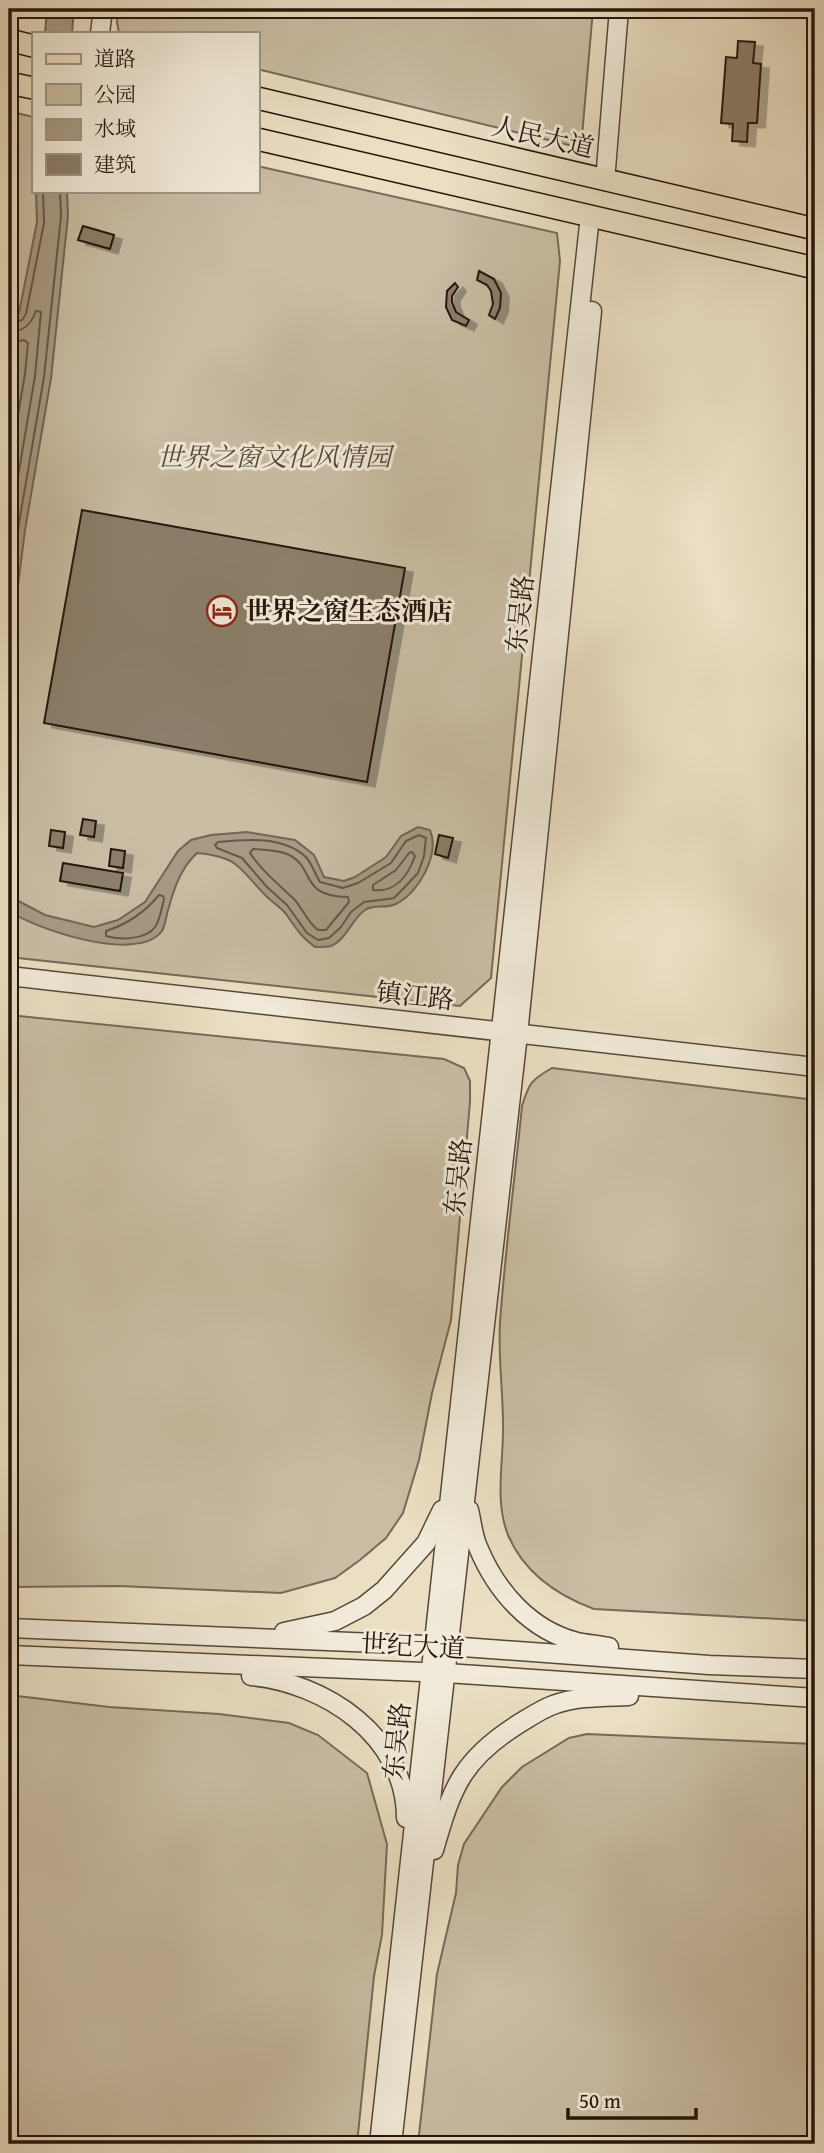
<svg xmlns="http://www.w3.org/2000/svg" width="824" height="2153" font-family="'Gentium Book Plus','Noto Serif SC',serif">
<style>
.green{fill:#c9bda4;stroke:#776958;stroke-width:2}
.water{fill:#a79a84;stroke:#736554;stroke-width:2}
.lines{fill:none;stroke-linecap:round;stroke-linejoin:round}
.shore{stroke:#665848;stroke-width:2}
.building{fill:#8b7e6b;stroke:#25150b;stroke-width:2;filter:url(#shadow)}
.minor-casing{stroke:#564839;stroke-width:21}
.major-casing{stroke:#25150b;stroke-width:24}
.minor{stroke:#f1ead8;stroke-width:18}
.major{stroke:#eadfc3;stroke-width:21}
.labels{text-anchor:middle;stroke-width:6;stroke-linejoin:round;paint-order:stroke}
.street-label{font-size:26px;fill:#25150b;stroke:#f1ead8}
.park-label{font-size:26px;font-style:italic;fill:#564739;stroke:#f1ead8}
.poi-label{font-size:26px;font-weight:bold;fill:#25150b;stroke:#f1ead8;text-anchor:start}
</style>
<defs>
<filter id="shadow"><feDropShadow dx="8" dy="4.5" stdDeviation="0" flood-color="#0004"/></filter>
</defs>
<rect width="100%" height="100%" fill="#eadfc3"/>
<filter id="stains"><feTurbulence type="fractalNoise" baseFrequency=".00286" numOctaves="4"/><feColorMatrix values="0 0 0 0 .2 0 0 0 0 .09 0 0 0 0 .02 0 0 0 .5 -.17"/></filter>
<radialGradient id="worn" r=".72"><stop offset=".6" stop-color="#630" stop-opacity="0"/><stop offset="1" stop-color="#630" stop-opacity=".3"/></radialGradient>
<g class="green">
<polygon points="118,9 593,9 581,148 257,69 257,33 119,33 117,22"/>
<polygon points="9,111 33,117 33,191 257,191 257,166 557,233 560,261 491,978 460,1006 9,957"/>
<polygon points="9,1015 444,1059 464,1068 470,1081 470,1102 451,1320 432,1393 419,1460 403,1513 386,1538 360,1560 335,1578 281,1593 119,1586 9,1587"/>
<path d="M552,1068L815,1100V1621L594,1609C556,1595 524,1573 508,1535C494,1500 504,1461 503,1424C503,1391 498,1357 500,1323C505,1251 515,1178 522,1106C529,1083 531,1080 552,1068Z"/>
<polygon points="9,1695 109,1707 219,1714 289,1723 318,1735 367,1773 387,1844 382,1935 374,1976 357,2144 9,2144"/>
<polygon points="587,1734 815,1744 815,2144 418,2144 437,1974 456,1893 458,1865 464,1844 502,1787 522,1767 569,1738"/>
</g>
<g class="water">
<polygon points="47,9 74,9 72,33 45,33"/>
<polygon points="36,191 67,191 68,216 51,378 25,530 9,656 9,318 19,313 37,222"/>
<path d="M418,827L430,830C440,854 419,893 396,904C386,909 374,904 365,910C352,919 346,940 331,946C327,947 319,947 315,947C300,936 296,928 286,914C280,907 272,902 265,895C238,867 239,857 197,853C180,869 174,889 168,910C166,917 165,926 162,931C137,964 36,929 9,911V896L45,915L94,927L118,920L145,902L178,851L191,840L211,835L247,832L295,840L314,855L324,877L344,881L355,877L386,857L401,836Z"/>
</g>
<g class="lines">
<g class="shore">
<polyline points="9,324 22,320 26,314 44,223 43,191"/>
<path d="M9,332C23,332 31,325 36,311L41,312L35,376L9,530"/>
<polyline points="9,343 24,340 28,343 25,374 9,467"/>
<polyline points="9,600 18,529 44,377 61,216 60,191"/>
<path d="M419,835L426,838L424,856L418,873L401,891L394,898L388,899L364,902L351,912L341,927L329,938L318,940L307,933L287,905L267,887L242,858L217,848L215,845L218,842C247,839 283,836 306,857C312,864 315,874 320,882L343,888L358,883L391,863L406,841Z"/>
<path d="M253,849C264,850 277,850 287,854C317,867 297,896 348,897L349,902L326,930H318C307,922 303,909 294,899C278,884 262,871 250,853Z"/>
<path d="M412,852L415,856C408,876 395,893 373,890V885L396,870L409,853Z"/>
<path d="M159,895L163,896L164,899C162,907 160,920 155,927C146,940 119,940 106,936V931C128,924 145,912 159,895Z"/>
</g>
</g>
<g class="building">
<polygon points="738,41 755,42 753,63 761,64 757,123 748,123 747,142 732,141 733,124 721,123 726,57 737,58"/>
<polygon points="83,226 114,235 110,249 78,240"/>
<polygon points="479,271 494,279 501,293 500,308 495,319 489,315 493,304 491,291 487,285 477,280"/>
<polygon points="455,283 458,287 452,296 452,302 456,312 469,320 466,326 452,320 446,307 447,291"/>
<polygon points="82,510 405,568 367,782 44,723"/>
<polygon points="83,819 96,821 94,837 80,835"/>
<polygon points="51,830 65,832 63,848 49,846"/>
<polygon points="439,835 453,838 448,858 435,854"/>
<polygon points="111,849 125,851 123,868 109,866"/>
<polygon points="63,863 123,873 120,891 60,881"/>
</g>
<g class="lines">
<g class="minor-casing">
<g id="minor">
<polyline points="100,33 103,9"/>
<polyline points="605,181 619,9"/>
<polyline points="9,976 815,1067"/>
<path d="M469,1510C472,1522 473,1536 478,1547C496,1591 530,1630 577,1642C588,1644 599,1645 609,1647"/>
<polyline points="9,1628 449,1646 709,1665 815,1669"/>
<polyline points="284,1632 335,1621 364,1606 384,1590 426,1543 442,1510"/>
<polyline points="9,1655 446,1673 815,1698"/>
<path d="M251,1676C325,1683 406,1736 406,1818"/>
<path d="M434,1850C452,1787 462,1759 520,1723C530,1717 542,1709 553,1705C577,1696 604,1697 629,1696"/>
<polyline points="379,2144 590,216"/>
<polyline points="392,2144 518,1034 592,311"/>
</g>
</g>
<g class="major-casing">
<g id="major">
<polyline points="9,40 33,46"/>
<polyline points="9,83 33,88"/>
<polyline points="257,98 815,229"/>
<polyline points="257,139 815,268"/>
</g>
</g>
<use href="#minor" class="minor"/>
<use href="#major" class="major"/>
</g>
<defs>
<g id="hotel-ring" transform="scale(1.575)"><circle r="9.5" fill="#f1ead8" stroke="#8f2418" stroke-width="1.5"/><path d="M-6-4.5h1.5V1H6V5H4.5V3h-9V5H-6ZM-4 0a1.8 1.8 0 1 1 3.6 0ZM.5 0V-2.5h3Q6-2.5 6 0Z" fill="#8f2418"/></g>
</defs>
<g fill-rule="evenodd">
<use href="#hotel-ring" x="222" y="611"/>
</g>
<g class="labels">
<g class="street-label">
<text transform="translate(543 137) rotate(13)" y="9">人民大道</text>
<text transform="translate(520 614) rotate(-84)" y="9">东吴路</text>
<text transform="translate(415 996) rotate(6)" y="9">镇江路</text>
<text transform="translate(458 1177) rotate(-84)" y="9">东吴路</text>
<text transform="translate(413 1646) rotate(3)" y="9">世纪大道</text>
<text transform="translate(397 1741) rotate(-84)" y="9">东吴路</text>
</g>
<g class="park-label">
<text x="274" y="466">世界之窗文化风情园</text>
</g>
<g class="poi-label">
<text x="245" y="620">世界之窗生态酒店</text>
</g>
</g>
<rect width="824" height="2153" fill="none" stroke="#eadfc3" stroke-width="35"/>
<rect x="10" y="10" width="803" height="2132" fill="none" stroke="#25150b" stroke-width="3.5"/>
<rect x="18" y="18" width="789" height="2118" fill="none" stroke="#25150b" stroke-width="2"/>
<rect x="32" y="32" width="228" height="161" fill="#f1ead8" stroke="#9f9586" stroke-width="2"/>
<rect x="46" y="54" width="35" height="10" fill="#eadfc3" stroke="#9f9586" stroke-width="2"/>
<text x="94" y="66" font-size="21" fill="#25150b">道路</text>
<rect x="46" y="84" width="35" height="21" fill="#c9bda4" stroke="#9f9586" stroke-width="2"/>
<text x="94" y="102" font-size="21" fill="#25150b">公园</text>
<rect x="46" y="119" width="35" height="21" fill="#a79a84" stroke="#9f9586" stroke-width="2"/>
<text x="94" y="136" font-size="21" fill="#25150b">水域</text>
<rect x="46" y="154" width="35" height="21" fill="#8b7e6b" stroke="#9f9586" stroke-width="2"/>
<text x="94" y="172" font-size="21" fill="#25150b">建筑</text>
<path d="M568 2108v10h128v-10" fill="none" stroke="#25150b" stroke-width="3.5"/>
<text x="579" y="2108" font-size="21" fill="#25150b" stroke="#f1ead8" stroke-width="5" paint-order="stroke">50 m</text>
<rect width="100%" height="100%" filter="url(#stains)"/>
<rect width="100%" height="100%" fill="url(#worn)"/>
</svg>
